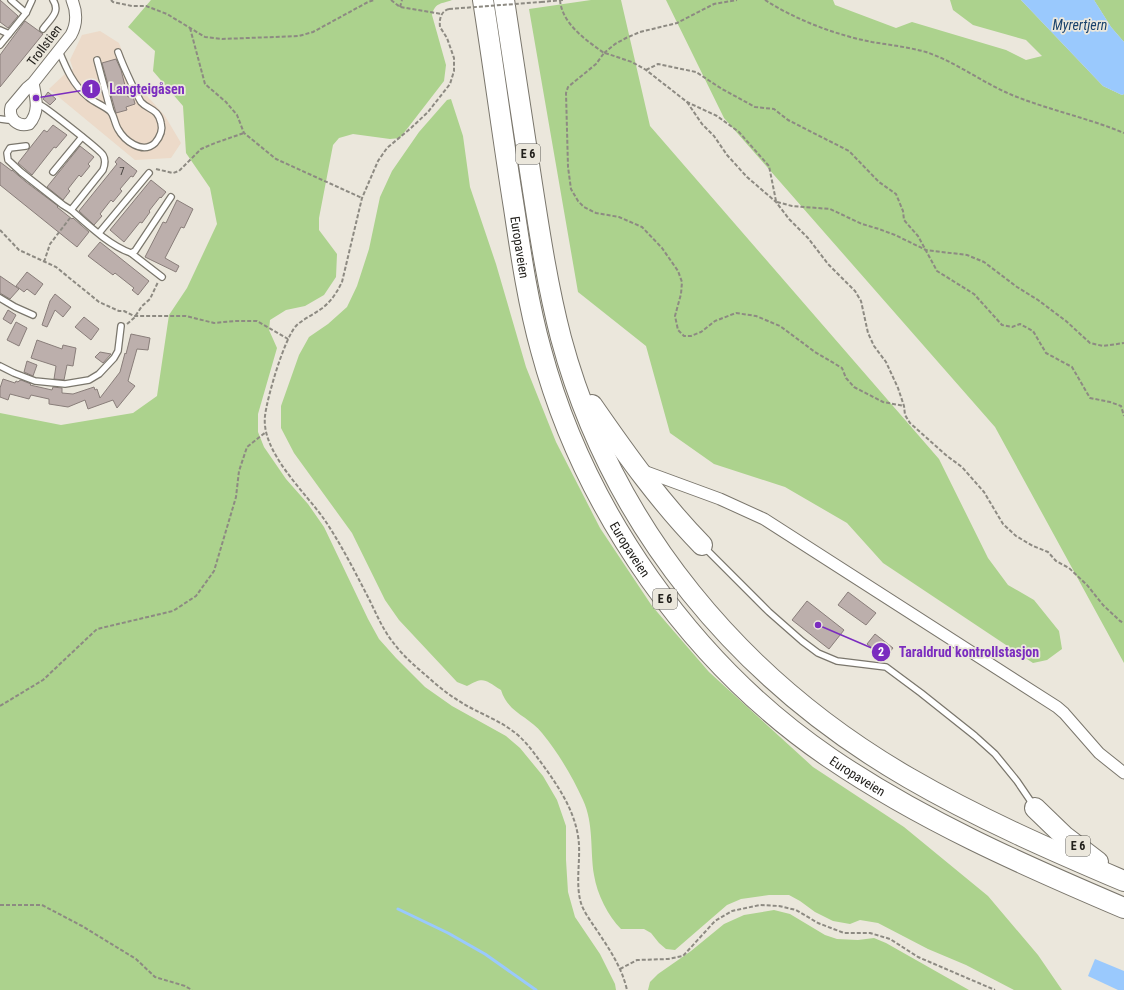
<svg xmlns="http://www.w3.org/2000/svg" width="1124" height="990" font-family="'Roboto Condensed',sans-serif">
<style>
.education{fill:#ecdac9}
.green{fill:#acd28d}
.water{fill:#9ac9fd}
.lines{fill:none;stroke-linecap:round;stroke-linejoin:round}
.stream{stroke:#9ac9fd;stroke-width:3}
.building{fill:#bcafac;stroke:#897e7a}
.service-casing{stroke:#7a766c;stroke-width:8}
.minor-casing{stroke:#7a766c;stroke-width:13}
.motorway-casing{stroke:#7a766c;stroke-width:22}
.path{stroke:#8d8a82;stroke-width:2;stroke-dasharray:4 2;stroke-linecap:butt}
.service{stroke:#fff;stroke-width:5.5}
.minor{stroke:#fff;stroke-width:11}
.motorway{stroke:#fff;stroke-width:20}
.path-bridge{stroke:#8d8a82;stroke-width:2;stroke-dasharray:4 2;stroke-linecap:butt}
.labels{text-anchor:middle;stroke-width:3.5;stroke-linejoin:round;paint-order:stroke}
.number-label{font-size:11px;fill:#484440}
.shield{fill:#ebe7dc;stroke:#5e5c56;stroke-width:1}
.shield-label{font-size:12px;font-weight:bold;fill:#22201c}
.street-label{font-size:13px;fill:#22201c;stroke:#ebe7dc}
.water-label{font-size:14px;font-style:italic;fill:#19426c;stroke:#ebe7dc}
.leader{fill:none;stroke:#7b2cbf;stroke-width:1.5}
.callout-dot{fill:#7b2cbf;stroke:#ebe7dc;stroke-width:1.5}
.mark-label{font-size:12px;text-anchor:middle;font-weight:bold;fill:#fff}
.callout-label{font-size:14px;text-anchor:middle;font-weight:bold;fill:#7b2cbf;stroke:#ebe7dc;stroke-width:3.5;stroke-linejoin:round;paint-order:stroke}
</style>
<rect width="100%" height="100%" fill="#ebe7dc"/>
<polygon class="education" points="100,31 119,43 132,79 165,116 181,143 171,158 135,160 49,89 66,73 73,69 70,60 82,35"/>
<g class="green">
<path d="M151,0H452C442,4 435,2 432,15L446,65L444,81L400,138L390,139L353,134L339,138L333,145L319,218V230L337,254L336,277L324,295L305,306L286,310L270,320L269,330L277,348L258,414V432L264,447L286,479L308,504L324,527L368,619L379,639L396,658L425,687L452,706L506,736L520,748L543,776L557,800L566,826V860L568,892L575,917L600,954L615,984L616,990H0V413L61,425L133,413L157,396L169,315L187,288L217,224L210,188L186,153L183,106L153,71L155,51L128,27Z"/>
<polygon points="591,0 621,0 650,126 939,459 988,558 1008,585 1034,600 1059,631 1062,649 1047,660 1033,663 883,563 847,523 785,487 714,464 670,433 646,346 578,292 529,9"/>
<polygon points="666,0 833,0 835,5 896,28 912,22 1006,50 1026,60 1042,56 1026,40 973,25 953,10 950,0 1021,0 1103,86 1122,95 1124,94 1124,663 995,427 724,118"/>
<polygon points="1094,0 1124,0 1124,42 1111,27"/>
<path d="M451,99L463,136L470,187L496,264L526,367L556,442L600,528L652,606L709,672L813,767L904,827L988,896L1038,955L1062,990H1014L966,965L928,949L878,923L860,920L850,924L833,921L815,912L800,901L789,895H769L741,899L727,905L675,950L666,949L659,943L651,933L644,929H621C608,916 597,894 594,875C590,850 594,824 583,800C572,776 559,754 542,733C529,716 508,713 501,690C485,680 484,676 467,686L457,682L399,620L385,600L352,533L294,453L281,428V406L299,355L309,337L328,324L347,307L357,286L369,249L380,197L392,171L419,132L447,100Z"/>
<polygon points="774,910 790,914 825,935 837,939 858,940 874,938 886,943 969,990 648,990 650,982 658,974 691,951 724,924 744,915"/>
</g>
<g class="water">
<polygon points="1021,0 1094,0 1111,27 1124,42 1124,94 1122,95 1103,86"/>
<polygon points="1095,959 1124,971 1124,990 1118,990 1088,976"/>
</g>
<g class="lines">
<polyline class="stream" points="398,909 448,933 485,954 536,990"/>
</g>
<g class="building">
<polygon points="0,0 18,16 8,28 0,22"/>
<polygon points="25,21 43,34 0,87 0,55"/>
<polygon points="116,59 121,70 128,97 133,96 135,104 126,107 127,110 116,113 102,63"/>
<polygon points="48,92 56,99 50,105 43,99"/>
<polygon points="53,125 67,135 56,148 54,147 32,175 18,163 44,130 47,132"/>
<polygon points="80,146 94,157 88,164 90,166 81,177 79,175 68,189 70,191 63,200 47,187"/>
<polygon points="119,157 137,171 133,177 131,176 120,189 122,191 113,202 111,200 100,214 102,216 94,225 79,211 117,164 115,162"/>
<polygon points="0,162 12,171 12,170 26,182 58,206 57,207 72,219 73,218 89,232 77,247 0,185"/>
<polygon points="151,180 166,192 161,198 160,197 149,211 150,212 142,223 140,222 124,242 110,230"/>
<polygon points="177,200 193,209 184,228 181,227 165,258 179,266 176,272 145,257 163,222 166,223"/>
<polygon points="100,242 149,281 138,295 132,290 134,288 115,273 113,275 88,256"/>
<polygon points="27,272 43,284 35,295 27,289 24,292 16,286"/>
<polygon points="0,276 19,289 10,299 0,293"/>
<polygon points="55,294 71,307 63,317 55,310 47,327 42,325 50,301"/>
<polygon points="8,310 16,315 11,324 3,319"/>
<polygon points="84,317 99,329 91,340 75,327"/>
<polygon points="16,322 27,328 19,346 7,340"/>
<polygon points="131,334 150,338 148,350 137,349 128,381 135,386 117,408 113,400 88,409 85,400 68,407 49,404 49,399 31,395 29,399 10,394 8,400 0,397 0,388 3,379 15,383 16,381 18,382 19,381 21,380 31,384 30,385 52,390 53,387 62,388 62,393 73,394 94,387 95,390 97,389 100,398 120,372 125,353 126,354"/>
<polygon points="37,340 62,349 63,345 76,348 73,366 67,365 64,380 54,379 56,366 31,358"/>
<polygon points="100,352 111,354 103,363 95,357"/>
<polygon points="27,361 37,365 33,376 24,372"/>
<polygon points="848,592 876,613 866,625 838,605"/>
<polygon points="807,601 844,630 829,649 792,620"/>
<polygon points="875,634 893,648 885,658 867,644"/>
</g>
<g class="lines">
<g class="service-casing">
<g id="service">
<polyline points="11,0 26,13"/>
<path d="M43,29C50,19 61,12 53,0"/>
<polyline points="0,30 9,34"/>
<polyline points="0,45 26,13 32,0"/>
<path d="M59,51C66,68 73,85 88,97C95,103 105,106 111,112C114,116 115,124 118,129C124,140 142,155 155,143C160,137 163,130 161,123C158,108 148,110 141,102C139,99 137,94 135,91C129,78 123,66 118,52"/>
<polyline points="97,60 111,112"/>
<path d="M36,104C37,104 39,104 40,105C44,106 100,150 103,155C106,160 105,165 103,170L71,210C87,224 110,246 131,253L135,251L171,197"/>
<polyline points="0,119 8,120 12,118"/>
<polyline points="26,146 10,148 7,153 8,160 21,172 63,205 71,210"/>
<polyline points="53,172 82,137"/>
<polyline points="99,233 149,173"/>
<polyline points="131,253 162,277"/>
<polyline points="0,298 15,307 33,315"/>
<polyline points="0,366 14,373 35,381 65,384 89,380 99,374 114,358 118,351 121,326"/>
<polyline points="705,548 769,612 802,641 818,653 837,661 886,667 921,693 975,736 995,754 1017,781 1034,806"/>
</g>
</g>
<g class="minor-casing">
<g id="minor">
<path d="M33,83C36,98 40,112 29,124C18,127 8,119 11,107L27,88L33,83L71,35C77,24 77,12 72,0"/>
<polyline points="641,470 720,499 764,519 1057,707 1064,713 1099,753 1124,773"/>
</g>
</g>
<g class="motorway-casing">
<g id="motorway">
<path id="s1" d="M483,0C494,69 503,139 514,208C521,255 528,303 541,350C584,511 692,664 830,758C921,820 1023,865 1124,908"/>
<path d="M504,0C513,61 523,123 532,184C540,236 548,288 561,338C612,528 741,681 909,778C978,818 1051,850 1124,881"/>
<path d="M592,405C626,454 660,502 702,545"/>
<polyline points="1035,808 1064,836 1098,862"/>
</g>
</g>
<g class="path">
<polyline points="111,0 113,2 132,6 146,6 167,14 205,37 222,39 299,36 313,32 368,2 374,0"/>
<polyline points="391,0 400,7 442,14"/>
<path d="M560,0C562,24 586,40 604,53L596,64L568,87L566,93L568,167L571,189L578,201L584,207L596,213L619,217L642,227L662,248L678,271L682,282L681,294L675,316L678,330L684,336H691L701,332L715,321L736,313L756,316L780,326L815,352L842,368L846,378L854,387L883,402L904,406"/>
<path d="M765,0C796,20 836,35 872,42C890,45 908,47 926,52C956,62 983,83 1012,95C1049,110 1088,118 1124,133"/>
<polyline points="541,2 563,0"/>
<polyline points="400,7 402,0"/>
<path d="M449,9C441,11 439,19 440,27L447,38L454,58V71L450,84L428,112L411,128L387,148L378,161L362,198L342,282C337,292 331,302 321,309C313,315 303,319 296,326C284,339 267,398 265,416C261,452 305,492 324,519C341,544 355,572 369,599C376,613 382,628 392,641C402,655 416,667 429,678C442,690 456,700 471,708C498,722 515,727 534,753C554,780 577,810 579,845C580,865 575,887 582,906C586,915 592,923 598,932C610,950 622,968 627,990"/>
<polyline points="190,28 205,84 226,102 237,115 244,133 276,159 362,198"/>
<polyline points="604,53 615,44 626,38 640,32 677,23 714,4 737,0"/>
<polyline points="605,53 632,62 646,70 687,102 717,116 739,132 769,166 776,201"/>
<polyline points="646,70 658,64 696,72 722,89 755,107 774,109 788,120 849,151 879,182 896,194 903,211 904,220 918,236 937,271 974,294 1002,325 1012,327 1020,324 1033,331 1046,353 1072,367 1090,398 1110,402 1121,406 1124,416"/>
<polyline points="687,102 702,124 714,136 727,155 747,177 776,202 789,219 808,238 828,264 855,291 861,301 868,333 874,346 886,362 898,388 904,406 905,415 910,423 947,456 962,467 984,492 1003,524 1016,536 1033,546 1048,552 1056,561 1069,568 1087,585 1103,605 1120,621 1124,623"/>
<polyline points="156,169 173,173 179,171 201,149 215,143 244,133"/>
<polyline points="777,202 792,206 830,209 862,224 879,229 895,235 926,250 967,255 984,262 1017,287 1038,300 1066,321 1090,343 1103,346 1124,343"/>
<polyline points="0,230 19,250 56,267 99,302 119,311 124,311 134,316 186,316 214,323 235,321 257,321 288,339"/>
<polyline points="44,262 50,244 70,218"/>
<polyline points="127,324 134,318 142,306 150,299 158,282"/>
<polyline points="0,706 43,680 97,629 173,611 196,596 214,571 236,497 239,471 247,447 266,432"/>
<polyline points="0,905 42,905 82,926 136,959 155,977 185,986 192,990"/>
<polyline points="620,969 637,960 668,959 683,956 715,921 732,911 760,905 779,906 796,910 818,923 844,933 870,933 890,939 918,957 995,990"/>
</g>
<use href="#service" class="service"/>
<use href="#minor" class="minor"/>
<use href="#motorway" class="motorway"/>
<polyline class="path-bridge" points="449,9 541,2"/>
</g>
<g class="labels">
<g class="number-label">
<text x="122" y="175">7</text>
</g>
<g class="shield">
<rect x="516" y="144" width="24" height="20" rx="3"/>
<rect x="653" y="589" width="24" height="20" rx="3"/>
<rect x="1066" y="836" width="24" height="20" rx="3"/>
</g>
<g class="shield-label">
<text x="528" y="158">E 6</text>
<text x="665" y="603">E 6</text>
<text x="1078" y="850">E 6</text>
</g>
<g class="street-label">
<text transform="translate(44 45) rotate(-53)" y="5">Trollstien</text>
<text dy="5" stroke="none"><textPath href="#s1" startOffset="250">Europaveien</textPath></text>
<text dy="5" stroke="none"><textPath href="#s1" startOffset="574">Europaveien</textPath></text>
<text dy="5" stroke="none"><textPath href="#s1" startOffset="898">Europaveien</textPath></text>
</g>
<g class="water-label">
<text x="1080" y="30">Myrertjern</text>
</g>
</g>
<path class="leader" d="M36 98L91 89M818 625L881 652"/>
<g class="callout-dot">
<circle cx="36" cy="98" r="4"/>
<circle cx="818" cy="625" r="4"/>
<circle cx="91" cy="89" r="10"/>
<circle cx="881" cy="652" r="10"/>
</g>
<g class="mark-label">
<text x="91" y="93">1</text>
<text x="881" y="656">2</text>
</g>
<g class="callout-label">
<text x="147" y="94">Langteigåsen</text>
<text x="969" y="657">Taraldrud kontrollstasjon</text>
</g>
</svg>
